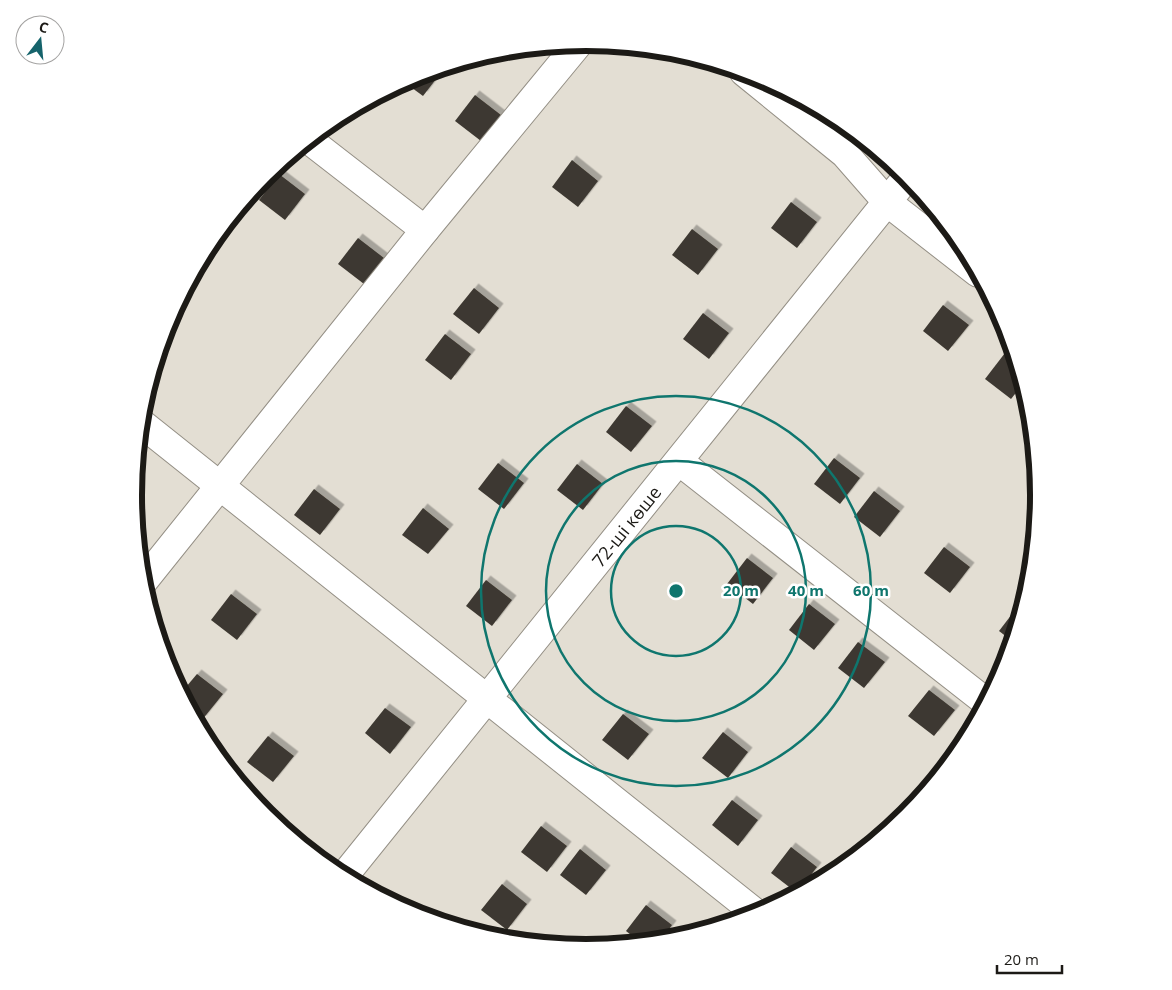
<svg xmlns="http://www.w3.org/2000/svg" width="1172" height="990" font-family="'Open Sans',sans-serif">
<style>
.building{fill:#3e3931;filter:url(#shadow)}
.lines{fill:none;stroke-linecap:round;stroke-linejoin:round}
.minor-casing{stroke:#948f85;stroke-width:30}
.minor{stroke:#fff;stroke-width:28}
.ring{fill:none;stroke:#0f766e;stroke-width:2.5}
.labels{text-anchor:middle;stroke-width:5;stroke-linejoin:round;paint-order:stroke}
.street-label{font-size:18px;fill:#1c1a16;stroke:#fff}
.rim{fill:none;stroke:#1c1a16;stroke-width:6}
.centre{fill:#0f766e;stroke:#fff;stroke-width:2.5}
.ring-label{font-size:15px;text-anchor:middle;font-weight:bold;fill:#0f766e;stroke:#fff;stroke-width:5;stroke-linejoin:round;paint-order:stroke}
</style>
<defs>
<filter id="shadow"><feDropShadow dx="4.5" dy="-4.5" stdDeviation="0" flood-color="#0004"/></filter>
</defs>
<rect width="100%" height="100%" fill="#e3ded3"/>
<g class="building">
<polygon points="441,68 443,70 423,96 404,82"/>
<polygon points="475,95 501,115 481,141 455,121"/>
<polygon points="572,160 598,181 578,207 552,187"/>
<polygon points="279,174 305,194 285,220 259,200"/>
<polygon points="791,202 817,222 797,248 771,228"/>
<polygon points="692,229 718,249 698,275 672,255"/>
<polygon points="358,238 384,258 364,284 338,264"/>
<polygon points="474,288 499,308 479,334 453,314"/>
<polygon points="943,305 969,325 948,351 923,331"/>
<polygon points="703,313 729,333 709,359 683,339"/>
<polygon points="445,334 471,354 451,380 425,360"/>
<polygon points="1005,353 1016,361 1023,384 1011,399 985,379"/>
<polygon points="626,406 652,426 631,452 606,432"/>
<polygon points="834,458 860,478 840,504 814,484"/>
<polygon points="498,463 524,483 504,509 478,489"/>
<polygon points="577,464 603,484 583,510 557,490"/>
<polygon points="314,489 340,509 320,535 294,515"/>
<polygon points="874,491 900,511 880,537 854,517"/>
<polygon points="423,508 449,529 428,554 402,535"/>
<polygon points="944,547 970,567 950,593 924,573"/>
<polygon points="747,558 773,578 753,604 727,584"/>
<polygon points="486,580 512,600 492,626 466,606"/>
<polygon points="231,594 257,614 237,640 211,620"/>
<polygon points="809,604 835,624 814,650 789,630"/>
<polygon points="1019,605 1022,607 1012,641 999,631"/>
<polygon points="858,642 885,662 864,688 838,668"/>
<polygon points="197,674 223,694 202,720 191,711 181,693"/>
<polygon points="929,690 955,710 934,736 908,716"/>
<polygon points="385,708 411,727 390,754 365,733"/>
<polygon points="623,714 649,734 628,760 602,740"/>
<polygon points="723,732 748,752 728,778 702,758"/>
<polygon points="268,736 294,756 273,782 247,762"/>
<polygon points="732,800 758,820 738,846 712,825"/>
<polygon points="541,826 567,846 547,872 521,852"/>
<polygon points="791,847 817,867 797,893 771,873"/>
<polygon points="580,849 606,870 586,895 560,875"/>
<polygon points="502,884 527,904 507,930 481,910"/>
<polygon points="646,905 672,925 661,940 640,942 626,931"/>
</g>
<g class="lines">
<g class="minor-casing">
<g id="minor">
<polyline points="744,72 845,154 887,202 978,273"/>
<polyline points="309,140 425,230"/>
<polyline points="141,423 757,914"/>
<polyline points="680,462 986,702"/>
<polyline points="142,583 425,230 579,43"/>
<polyline points="344,876 907,177"/>
</g>
</g>
<use href="#minor" class="minor"/>
</g>
<g class="ring">
<circle cx="676" cy="591" r="65"/>
<circle cx="676" cy="591" r="130"/>
<circle cx="676" cy="591" r="195"/>
</g>
<g class="labels">
<g class="street-label">
<text transform="translate(627 527) rotate(-51)" y="6">72-ші көше</text>
</g>
</g>
<path d="M0 0H1172V990H0ZM142 495a444 444 0 1 1 888 0a444 444 0 1 1-888 0Z" fill="#fff" fill-rule="evenodd"/>
<path class="rim" d="M142 495a444 444 0 1 1 888 0a444 444 0 1 1-888 0Z"/>
<circle cx="676" cy="591" r="8" class="centre"/>
<g class="ring-label">
<text x="741" y="596">20 m</text>
<text x="806" y="596">40 m</text>
<text x="871" y="596">60 m</text>
</g>
<g transform="translate(40 40) rotate(16)"><circle r="24" fill="#ffffff" stroke="#a4a3a2"/>
<path d="M0-4L9 19L0 12L-9 19Z" fill="#15636b"/>
<text y="-8" font-size="14" font-weight="bold" text-anchor="middle" fill="#1c1a16">С</text>
</g>
<path d="M997 965v8h65v-8" fill="none" stroke="#1c1a16" stroke-width="2.5"/>
<text x="1004" y="965" font-size="15" fill="#1c1a16" stroke="#ffffff" stroke-width="4" paint-order="stroke">20 m</text>
</svg>
